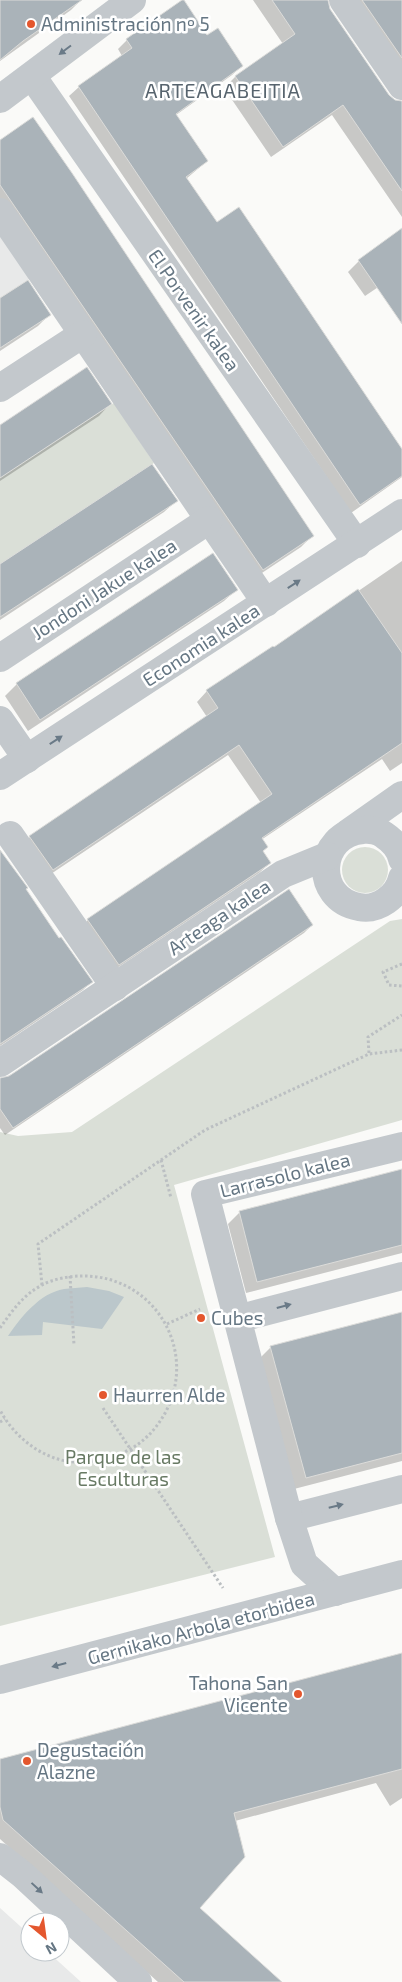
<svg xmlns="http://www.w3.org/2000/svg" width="402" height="1982" font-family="'Exo 2',sans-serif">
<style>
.built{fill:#e8e9e9}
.green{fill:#dadfd7}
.water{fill:#bbc7cb}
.shadow{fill:#0003}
.building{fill:#aab3b9;stroke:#dcdcda}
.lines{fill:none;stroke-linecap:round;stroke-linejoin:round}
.path{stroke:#bbbfc2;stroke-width:3;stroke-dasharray:2.5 2.5;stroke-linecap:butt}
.minor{stroke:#c3c8cc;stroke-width:28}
.oneway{fill:#6a7a87}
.poi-dot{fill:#e4572e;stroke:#fff;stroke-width:2}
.labels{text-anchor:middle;stroke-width:5;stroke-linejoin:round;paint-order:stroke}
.poi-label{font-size:19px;fill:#657683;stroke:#fff;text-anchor:start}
.street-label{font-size:19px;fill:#657683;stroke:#fff}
.park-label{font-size:19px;fill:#687a64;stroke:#fff}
.neighbourhood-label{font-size:20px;letter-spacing:1px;fill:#57646e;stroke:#fff}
</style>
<rect width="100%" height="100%" fill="#fafaf8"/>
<g class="built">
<polygon points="0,233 31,278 0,298"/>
<polygon points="0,1908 30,1935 30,1952 48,1952 81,1982 0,1982"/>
</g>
<g class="green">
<polygon points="114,403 154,463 0,564 0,478"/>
<circle cx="365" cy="870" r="23"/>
<polygon points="402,919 402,1120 174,1185 275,1557 0,1626 0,1132 18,1136 72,1132 390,921"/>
</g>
<path class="water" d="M87,1287L109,1291L124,1297L102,1329L43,1322L42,1335L8,1336C21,1317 40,1293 64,1289C71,1288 79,1288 87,1287Z"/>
<g class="shadow">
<polygon points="0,0 81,0 71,10 0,61"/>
<polygon points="253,0 326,0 329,9 388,96 395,101 402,102 402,217 332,115 271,157 224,88 235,77 283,44"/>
<polygon points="343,0 402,0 402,85"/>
<polygon points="207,37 242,65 232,75 176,115 207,161 186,179 216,224 402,451 402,477 351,513 69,96 79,87 122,56 118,49 127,40"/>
<polygon points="0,142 312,536 301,547 250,581 0,214"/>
<polygon points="402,229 402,271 365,296 348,272 359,261"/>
<polygon points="0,300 49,315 38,326 0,351"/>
<polygon points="110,404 99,416 0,481 0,426"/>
<polygon points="176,501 164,512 0,620 0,565"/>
<polygon points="402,561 402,763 390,771 382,759 261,840 262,852 270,863 259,873 108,974 78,931 88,920 261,803 228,755 42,880 20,847 30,837 207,717 197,702 207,691 274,649"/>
<polygon points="236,590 224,601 28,731 5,696 17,684"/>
<polygon points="312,925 304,933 5,1135 0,1128 0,1080"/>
<polygon points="0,980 91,982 83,990 0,1046"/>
<polygon points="402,1171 402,1253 246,1293 228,1224 240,1212"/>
<polygon points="402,1313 402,1461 294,1489 259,1359 271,1347"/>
<polygon points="402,1653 402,1798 390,1806 376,1783 235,1821 198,1908 280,1982 158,1982 0,1839 0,1760"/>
</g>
<g class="building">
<polygon points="0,0 82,0 23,41 0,60"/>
<polygon points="182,0 184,0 207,35 218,28 243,66 176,114 208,161 186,177 217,222 239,207 402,449 402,476 360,505 78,86 132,48 126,39"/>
<polygon points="272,0 328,0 330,9 389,95 395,100 402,101 402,191 343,105 283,147 235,76 295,34"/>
<polygon points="362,0 402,0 402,58"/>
<polygon points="33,117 72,173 314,536 263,570 0,185 0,140"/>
<polygon points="402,228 402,324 358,260"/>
<polygon points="28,280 51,315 0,348 0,298"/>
<polygon points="87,367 112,404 0,478 0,425"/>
<polygon points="152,464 178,501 0,617 0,564"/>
<polygon points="213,553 238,590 40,720 16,683"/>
<polygon points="358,589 402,653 402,743 262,838 268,847 263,851 271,863 119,965 87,919 272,794 239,745 53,870 29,836 218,708 206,690 273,646 274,647"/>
<polygon points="0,850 28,888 26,889 59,938 61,937 93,982 0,1044"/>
<polygon points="289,889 313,925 13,1128 0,1109 0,1078 9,1076"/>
<polygon points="402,1169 402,1245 257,1282 239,1211"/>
<polygon points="402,1312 402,1453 306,1478 270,1346"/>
<polygon points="402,1653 402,1769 234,1813 245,1857 200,1908 282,1982 184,1982 3,1820 0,1807 0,1759"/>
</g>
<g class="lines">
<g class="path">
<polyline points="402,964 383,972 389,985 402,986"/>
<polyline points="369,1053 368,1037 402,1015"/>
<polyline points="161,1160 171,1198"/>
<polyline points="70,1276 74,1345"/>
<polyline points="42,1285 38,1244 205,1130 369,1054 402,1050"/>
<polyline points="167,1324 200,1309"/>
<path d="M0,1328C12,1311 23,1295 42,1285C53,1279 69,1276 82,1276C155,1275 200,1352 164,1415C145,1447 119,1459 82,1462C48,1464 15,1439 0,1410"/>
<polyline points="103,1408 223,1588"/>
<polyline points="0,1422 5,1419"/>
</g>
<g class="minor">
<polyline points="343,0 402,86"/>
<polyline points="32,76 357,544"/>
<polyline points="0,99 132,0"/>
<polyline points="0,212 266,603"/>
<polyline points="0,388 83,334"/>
<polyline points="0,658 209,520"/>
<polyline points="0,720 27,759"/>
<polyline points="0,776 402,513"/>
<polyline points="348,833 402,795"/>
<polyline points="10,835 115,987"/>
<path d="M402,859C400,849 393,841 384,835C379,831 370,829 363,830C316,834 313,899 359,907C378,911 398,896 402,878"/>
<polyline points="0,1063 283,874 327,856"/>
<polyline points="237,1319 402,1276"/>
<polyline points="289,1518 402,1489"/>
<polyline points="335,1592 304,1564 289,1518 205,1194 402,1146"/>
<polyline points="0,1680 402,1574"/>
<polyline points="0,1857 23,1875 138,1982"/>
</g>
</g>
<defs><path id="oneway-solid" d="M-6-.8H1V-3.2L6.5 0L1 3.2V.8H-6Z" transform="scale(1.25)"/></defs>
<g class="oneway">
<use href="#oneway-solid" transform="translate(65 50) rotate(143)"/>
<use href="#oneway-solid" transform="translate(294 584) rotate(-33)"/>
<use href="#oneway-solid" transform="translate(56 740) rotate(-33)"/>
<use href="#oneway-solid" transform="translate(284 1306) rotate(-15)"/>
<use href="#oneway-solid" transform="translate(336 1506) rotate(-14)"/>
<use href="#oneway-solid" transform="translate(59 1665) rotate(165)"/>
<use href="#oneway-solid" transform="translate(37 1888) rotate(43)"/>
</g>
<g class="poi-dot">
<circle cx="31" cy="24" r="5"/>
<circle cx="201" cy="1318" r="5"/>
<circle cx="103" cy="1395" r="5"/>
<circle cx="298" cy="1694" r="5"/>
<circle cx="27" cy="1761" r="5"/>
</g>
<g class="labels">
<g class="poi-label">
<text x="41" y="31">Administración nº 5</text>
<text x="211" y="1325">Cubes</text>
<text x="113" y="1402">Haurren Alde</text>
<text x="288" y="1690" text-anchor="end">Tahona San<tspan x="288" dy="22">Vicente</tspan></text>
<text x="37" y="1757">Degustación<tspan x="37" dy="22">Alazne</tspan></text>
</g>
<g class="street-label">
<text transform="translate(194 310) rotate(55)" y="7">El Porvenir kalea</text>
<text transform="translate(104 589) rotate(-33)" y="7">Jondoni Jakue kalea</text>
<text transform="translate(201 645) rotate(-33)" y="7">Economia kalea</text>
<text transform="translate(219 917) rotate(-34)" y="7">Arteaga kalea</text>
<text transform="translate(285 1175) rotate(-14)" y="7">Larrasolo kalea</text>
<text transform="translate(201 1628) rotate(-15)" y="7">Gernikako Arbola etorbidea</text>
</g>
<g class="park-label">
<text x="123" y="1464">Parque de las<tspan x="123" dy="22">Esculturas</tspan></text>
</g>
<g class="neighbourhood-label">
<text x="223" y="98">ARTEAGABEITIA</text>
</g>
</g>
<g transform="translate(45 1937) rotate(151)"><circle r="24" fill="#ffffff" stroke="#c1c8cd"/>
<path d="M0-4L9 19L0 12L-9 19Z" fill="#e4572e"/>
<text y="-8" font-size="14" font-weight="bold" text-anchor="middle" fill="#657683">N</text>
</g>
</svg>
